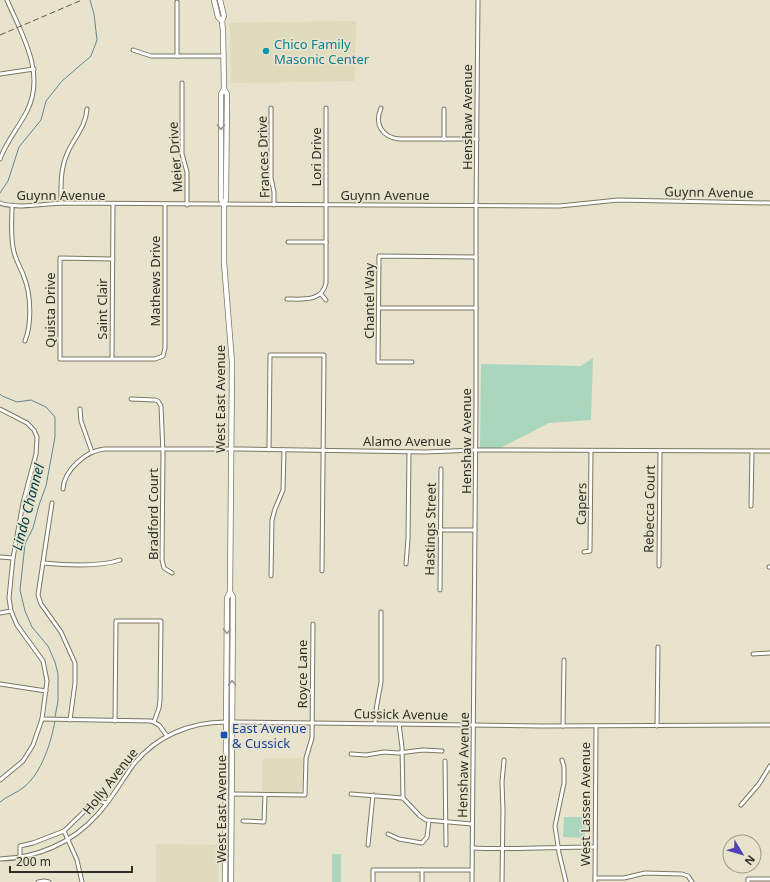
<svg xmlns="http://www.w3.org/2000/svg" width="770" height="882" font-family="'Noto Sans',sans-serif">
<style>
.built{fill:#e1dbbd}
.green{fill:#a9d6bd}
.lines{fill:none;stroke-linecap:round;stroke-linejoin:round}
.stream{stroke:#5f898d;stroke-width:1}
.street-casing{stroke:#7b7763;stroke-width:5}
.secondary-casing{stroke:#7b7763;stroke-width:6}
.street{stroke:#fff;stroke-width:3}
.secondary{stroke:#fff;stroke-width:4.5}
.rail{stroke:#5d5b4f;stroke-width:1;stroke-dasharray:6 3;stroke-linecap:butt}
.oneway{stroke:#989792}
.culture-dot{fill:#0f9aa8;stroke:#e7e3cd;stroke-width:1.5}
.transit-dot{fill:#1a4fb4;stroke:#e7e3cd;stroke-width:1.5}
.labels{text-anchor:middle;stroke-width:3.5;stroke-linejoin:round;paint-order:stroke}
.culture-label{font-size:13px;fill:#0d838f;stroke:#e7e3cd;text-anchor:start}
.street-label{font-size:13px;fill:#302f26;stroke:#e7e3cd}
.transit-label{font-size:13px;fill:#164399;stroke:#e7e3cd;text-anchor:start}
.water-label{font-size:14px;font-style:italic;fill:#054148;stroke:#e7e3cd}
</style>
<rect width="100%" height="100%" fill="#e7e3cd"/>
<g class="built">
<polygon points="356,21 355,81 231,83 230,34 229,23"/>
<polygon points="263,758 303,758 302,789 298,793 262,791"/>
<polygon points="156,844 219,845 218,882 156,882"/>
</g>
<g class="green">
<polygon points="593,358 591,420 549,423 500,448 480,448 481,364 581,366"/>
<polygon points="564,817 586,817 585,838 563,837"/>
<rect x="332" y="854" width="9" height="28"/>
</g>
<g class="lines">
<g class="stream">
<polyline points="0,193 8,181 19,147 41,120 46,101 62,81 91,56 97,40 94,14 90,0"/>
<polyline points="0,394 2,396 17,402 31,400 46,407 55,417 55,437 46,486 39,505 33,528 25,544 20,590 25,611 32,627 48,646 55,662 58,674 58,701 55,717"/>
<path d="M0,802C7,796 17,793 24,787C41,774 52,741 55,720"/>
</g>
<g class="street-casing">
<g id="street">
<polyline points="133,50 151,56 224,56"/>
<polyline points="177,56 177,2"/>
<polyline points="0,74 34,69"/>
<polyline points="182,83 182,154 187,172 187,205"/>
<polyline points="271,108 271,178 274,192 274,205"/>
<path d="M381,108C374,124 382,137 399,139H477"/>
<polyline points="444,109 444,139"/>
<path d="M0,159C6,142 19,127 27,111C46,73 22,35 7,0"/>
<path d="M0,203C15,209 44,204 61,203L560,206L618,200L770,203"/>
<path d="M61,203C61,187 60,170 67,154C73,139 86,127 87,109"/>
<path d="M12,205C12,220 10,237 14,252C16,261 21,268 24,277C31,294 32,324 25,341"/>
<polyline points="288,242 326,242"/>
<polyline points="113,259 60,258 60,359 155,359 163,356 165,348 165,205"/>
<polyline points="321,294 326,300"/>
<path d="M287,299C303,299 322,302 326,283V108"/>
<polyline points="379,308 476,308"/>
<polyline points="112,358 113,204"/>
<polyline points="412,362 378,362 379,256 476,257"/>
<polyline points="131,399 155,400 158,401 161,406 163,454 162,560 164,568 172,573"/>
<polyline points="0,409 27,423 34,430 37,437 36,454 23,503 13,558 9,598 11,611 17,625 43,661 47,681 42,719 33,745 23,761 0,780"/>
<polyline points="80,409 81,421 92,452"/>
<polyline points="269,450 270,355 324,355 322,571"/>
<path d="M63,489C64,470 86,451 104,449H240L425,452L476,450L770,451"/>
<polyline points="52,503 38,595 41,604 61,632 75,663 75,683 70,720"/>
<polyline points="751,506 752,451"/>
<polyline points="440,530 475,530"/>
<polyline points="584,552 590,551 591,451"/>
<polyline points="0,557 13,558"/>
<path d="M43,563C65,565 100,567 120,560"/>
<polyline points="406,564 408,539 409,452"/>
<polyline points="659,566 660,451"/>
<polyline points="769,567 770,567"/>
<polyline points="271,576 272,520 275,509 283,490 284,450"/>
<polyline points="440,590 441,469"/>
<polyline points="0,613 11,611"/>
<polyline points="753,654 770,653"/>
<polyline points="0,684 46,691"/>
<polyline points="42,719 151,721 159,725 167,736"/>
<polyline points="115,721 116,621 161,621 160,700 159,708 154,722"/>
<polyline points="232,722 542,726 770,725"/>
<polyline points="375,723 376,710 381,682 381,612"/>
<polyline points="399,724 402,747 403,798 420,816 426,820 472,824"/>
<polyline points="563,726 564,660"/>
<polyline points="657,726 658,647"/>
<polyline points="351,754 366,755 384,752 398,753 423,750 442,751"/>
<polyline points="562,760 564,767 564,783 555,826 559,853 566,882"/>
<polyline points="445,761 446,845"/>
<polyline points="232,794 305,795 306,758 312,738 313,624"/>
<polyline points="351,794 403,798"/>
<polyline points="741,805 759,784 770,766"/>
<polyline points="243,821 264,822 265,795"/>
<polyline points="64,831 77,860 82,882"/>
<polyline points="388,834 399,839 422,843 427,837 429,821"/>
<polyline points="368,845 373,795"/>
<path d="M472,848C513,850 554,847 595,847"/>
<polyline points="20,857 20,846 33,843 64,831 96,800 106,803"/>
<path d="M0,859C37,858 72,843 97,815C111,800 121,782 133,765C156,736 190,722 226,722"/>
<polyline points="595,878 624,878 645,873 682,874 688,876 692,882"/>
<polyline points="38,882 44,881 49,882"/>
<polyline points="373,882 373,870 472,870"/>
<polyline points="422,882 422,870"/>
<polyline points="472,882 476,406 476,211 478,0"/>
<polyline points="502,882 503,810 502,782 504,760"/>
<polyline points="595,882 596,726"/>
<polyline points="748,882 748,879 770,879"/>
</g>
</g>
<g class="secondary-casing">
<g id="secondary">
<polyline points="214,0 218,17 222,21 223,31 224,89 227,94 226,199 224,205 224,262 232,363 230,592 227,598 225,882"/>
<polyline points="220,0 224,16 222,21"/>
<polyline points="224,205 221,199 221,94 224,89"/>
<polyline points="230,592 233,597 231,882"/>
</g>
</g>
<use href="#street" class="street"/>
<use href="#secondary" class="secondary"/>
<polyline class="rail" points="0,35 82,0"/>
</g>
<defs><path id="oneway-chevron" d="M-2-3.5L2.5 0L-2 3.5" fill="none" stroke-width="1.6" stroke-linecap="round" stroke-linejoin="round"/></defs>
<g class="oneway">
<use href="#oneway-chevron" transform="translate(221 127) rotate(91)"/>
<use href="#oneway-chevron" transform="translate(227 631) rotate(91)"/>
<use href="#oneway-chevron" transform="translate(232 683) rotate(-90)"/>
</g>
<circle class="culture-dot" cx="266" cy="51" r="4"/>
<rect class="transit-dot" x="220" y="731" width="8" height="8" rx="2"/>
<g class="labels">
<g class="culture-label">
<text x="274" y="49">Chico Family<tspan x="274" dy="15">Masonic Center</tspan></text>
</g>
<g class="street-label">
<text transform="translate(467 117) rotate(-90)" y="5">Henshaw Avenue</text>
<text transform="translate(175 157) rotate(-94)" y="5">Meier Drive</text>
<text transform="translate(263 157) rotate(-92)" y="5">Frances Drive</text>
<text transform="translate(316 157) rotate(-90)" y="5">Lori Drive</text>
<text transform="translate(709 192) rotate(1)" y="5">Guynn Avenue</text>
<text x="61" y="200">Guynn Avenue</text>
<text x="385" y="200">Guynn Avenue</text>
<text transform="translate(155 281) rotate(-90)" y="5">Mathews Drive</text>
<text transform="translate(369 301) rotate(-90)" y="5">Chantel Way</text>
<text transform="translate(102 309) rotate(-90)" y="5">Saint Clair</text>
<text transform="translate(50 310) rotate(-90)" y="5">Quista Drive</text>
<text transform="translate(220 399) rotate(-90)" y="5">West East Avenue</text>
<text x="407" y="446">Alamo Avenue</text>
<text transform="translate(466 441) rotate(-90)" y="5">Henshaw Avenue</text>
<text transform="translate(581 504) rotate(-89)" y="5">Capers</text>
<text transform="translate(649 509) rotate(-89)" y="5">Rebecca Court</text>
<text transform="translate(153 514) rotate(-90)" y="5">Bradford Court</text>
<text transform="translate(430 529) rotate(-89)" y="5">Hastings Street</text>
<text transform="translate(302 674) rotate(-90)" y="5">Royce Lane</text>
<text transform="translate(401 714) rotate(1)" y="5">Cussick Avenue</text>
<text transform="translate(463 765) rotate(-89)" y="5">Henshaw Avenue</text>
<text transform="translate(110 781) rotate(-52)" y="5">Holly Avenue</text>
<text transform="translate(585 804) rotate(-90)" y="5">West Lassen Avenue</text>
<text transform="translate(221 809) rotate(-90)" y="5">West East Avenue</text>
</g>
<g class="transit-label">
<text x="232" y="733">East Avenue<tspan x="232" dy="15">&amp; Cussick</tspan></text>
</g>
<g class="water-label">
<text transform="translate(28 507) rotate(-75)" y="5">Lindo Channel</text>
</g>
</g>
<g transform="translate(742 854) rotate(128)"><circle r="19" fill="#e7e3cd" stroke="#9e9b8a"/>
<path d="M0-3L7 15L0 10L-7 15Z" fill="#5042b9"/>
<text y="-6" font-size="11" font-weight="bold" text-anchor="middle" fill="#302f26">N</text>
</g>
<path d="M10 866v6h122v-6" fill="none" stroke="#302f26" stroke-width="2"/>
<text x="16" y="866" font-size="12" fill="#302f26" stroke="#e7e3cd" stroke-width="3" paint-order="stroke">200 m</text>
</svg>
